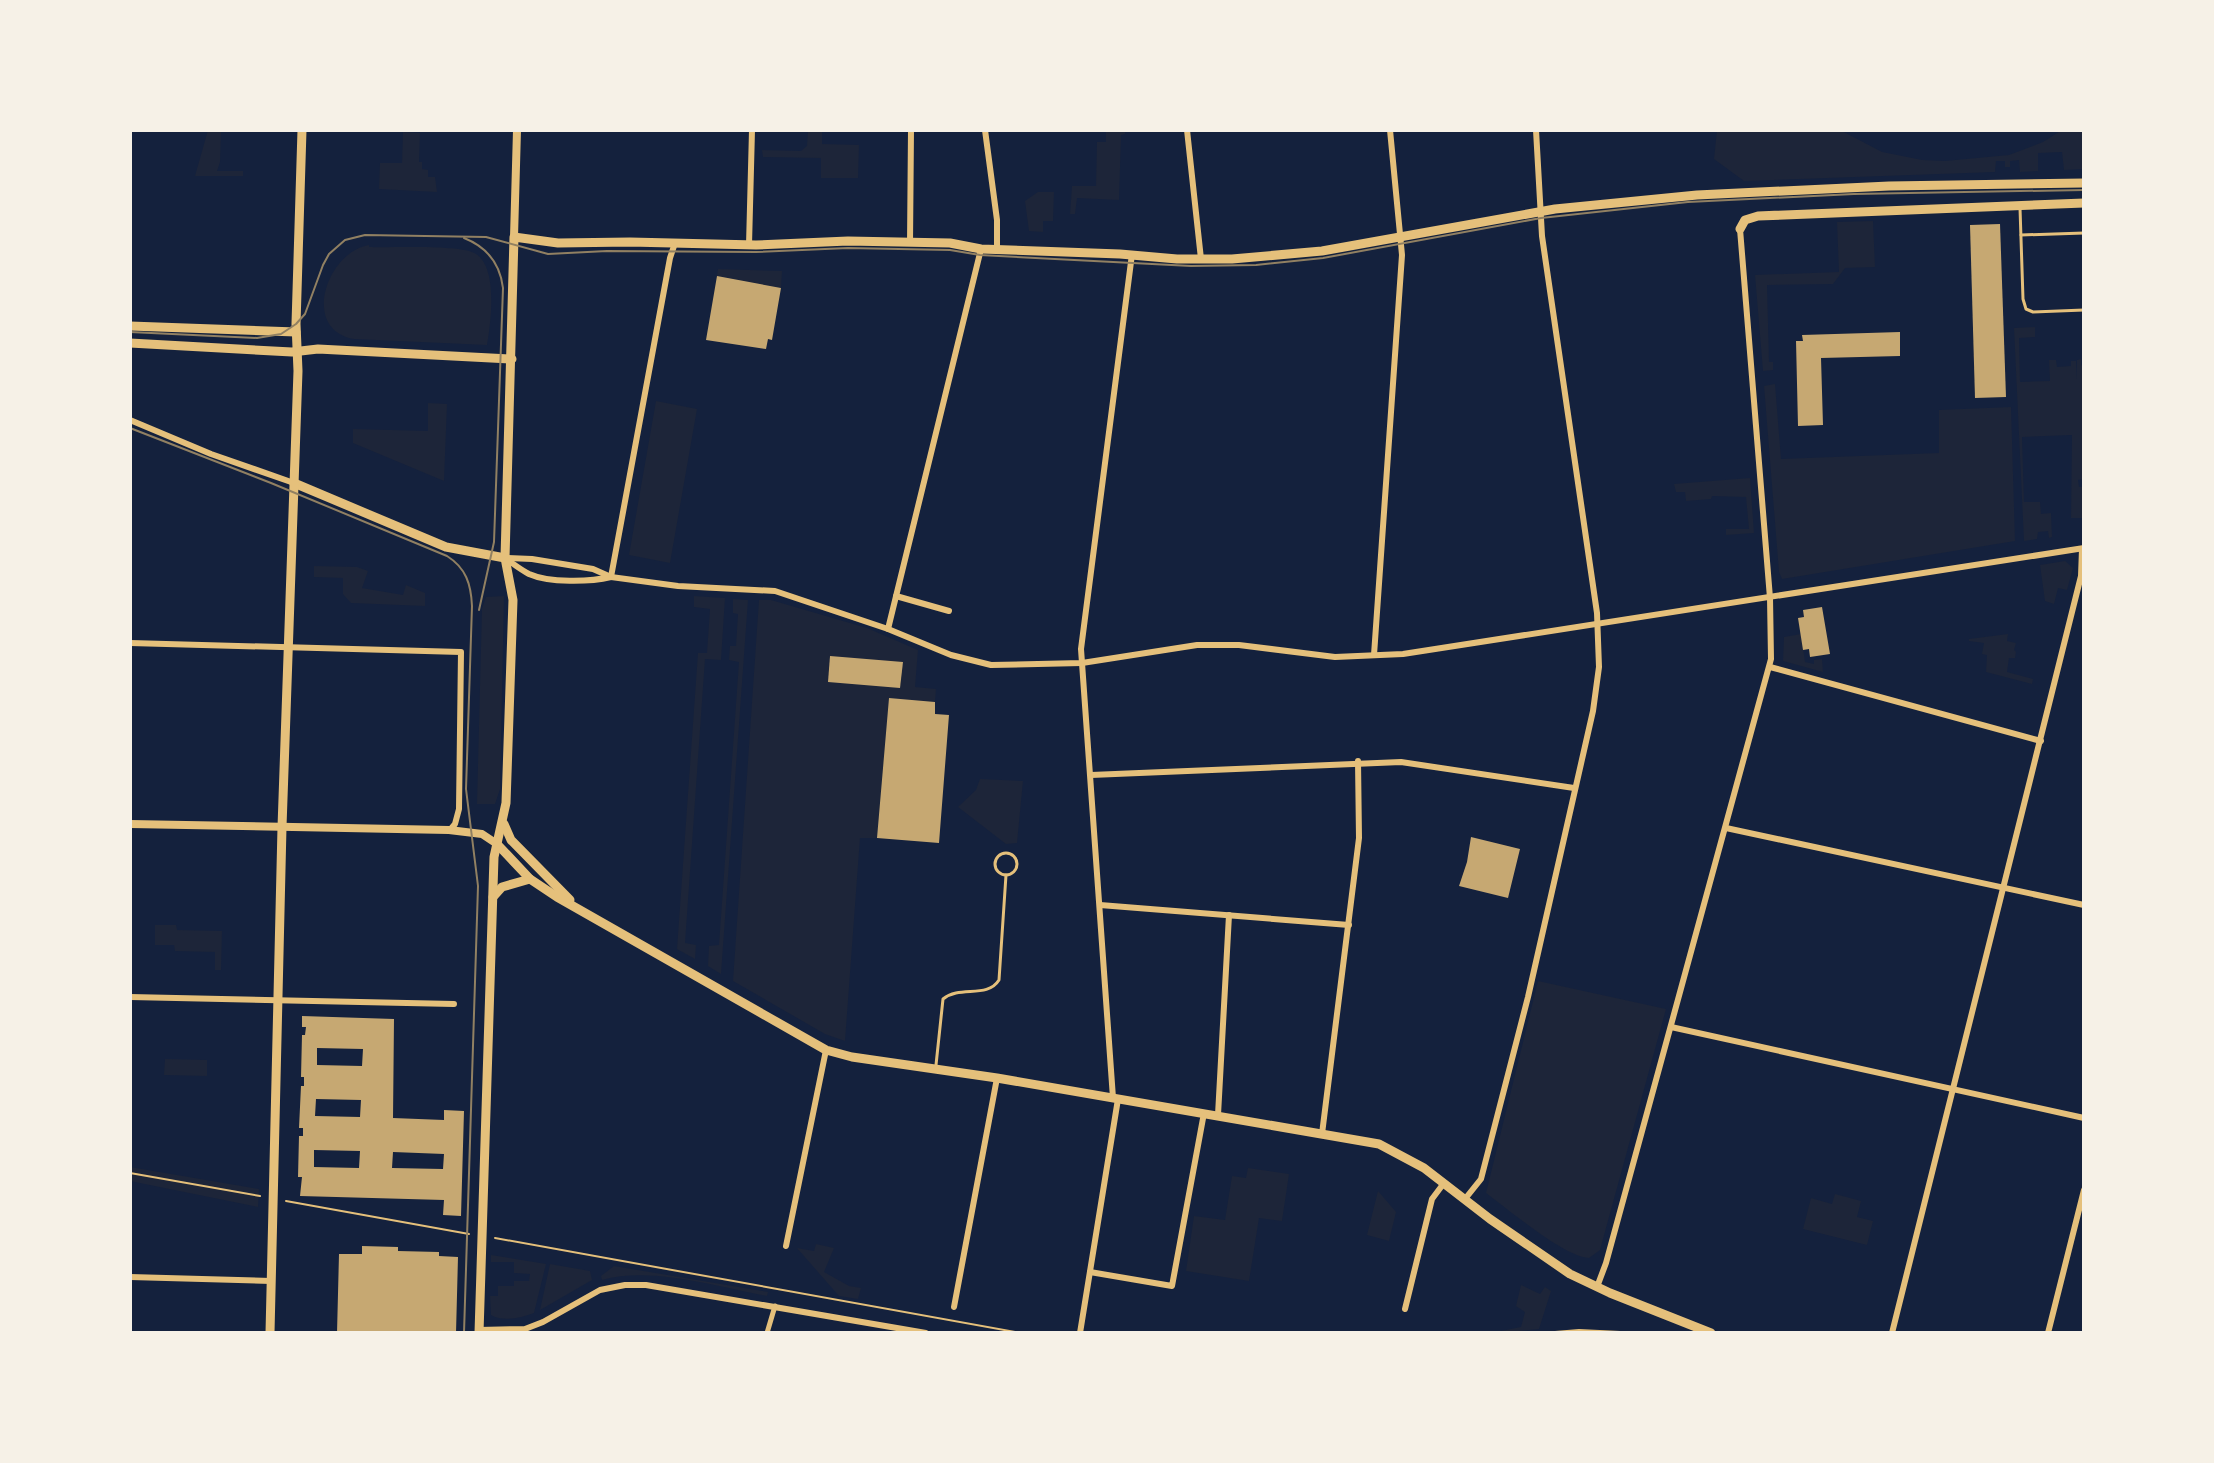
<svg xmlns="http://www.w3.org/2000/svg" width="2214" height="1463" font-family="'Golos Text',sans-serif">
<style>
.green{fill:#1d2539}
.building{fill:#c6a872;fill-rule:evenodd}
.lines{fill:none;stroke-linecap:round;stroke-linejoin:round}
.path{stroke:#e5c07b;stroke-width:2}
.service{stroke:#e5c07b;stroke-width:3}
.pedestrian{stroke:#e5c07b;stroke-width:5}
.minor{stroke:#e5c07b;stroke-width:6}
.tertiary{stroke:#e5c07b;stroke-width:8}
.secondary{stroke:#e5c07b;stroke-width:9}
.tram{stroke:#918062;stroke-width:2}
</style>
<rect width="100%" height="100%" fill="#14213d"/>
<g class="green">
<polygon points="208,130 221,130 220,162 217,171 243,171 243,176 195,176"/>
<polygon points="808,130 822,130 822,144 859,145 858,178 821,178 821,158 763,157 762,150 801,151 807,146"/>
<polygon points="1106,130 1125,130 1125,134 1121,135 1119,200 1077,198 1075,214 1070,214 1072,186 1096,186 1097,142 1106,142"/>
<polygon points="1717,130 1840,130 1882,152 1922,160 1945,161 2009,155 2043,142 2062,130 2084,130 2084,169 2064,170 2062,152 2038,153 2038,171 2020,172 2019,160 2010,161 2010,167 2005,167 2005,161 1996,161 1995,172 1744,181 1714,159"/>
<polygon points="403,132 420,133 419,162 422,162 422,169 428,170 428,177 435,177 437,192 379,189 380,163 402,163"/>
<polygon points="1038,192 1054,192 1053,221 1043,221 1043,232 1029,231 1025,201"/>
<polygon points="1873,221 1875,267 1845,268 1833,284 1767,285 1769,362 1773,362 1773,370 1763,371 1755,275 1839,272 1837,222"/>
<path d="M369,245V247C391,248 462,244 476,254C498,268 491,322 487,345L354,339C300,329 327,252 369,245Z"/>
<polygon points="718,269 782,271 781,288 717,276"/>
<polygon points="2035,327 2035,337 2019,338 2020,382 2050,381 2049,360 2056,360 2057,367 2071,366 2071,361 2076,361 2077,380 2077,360 2081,359 2081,365 2084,366 2084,479 2078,480 2079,487 2083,487 2084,518 2071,518 2072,435 2022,437 2024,502 2040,502 2041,514 2051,513 2052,537 2049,538 2048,531 2038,532 2037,539 2024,541 2014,328"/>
<polygon points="1775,384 1781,459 1939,453 1939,410 2011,407 2015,541 1782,579 1779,572 1764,386"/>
<polygon points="656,401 697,409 670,563 629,555"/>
<polygon points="428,403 447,404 444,481 353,443 353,429 428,431"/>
<polygon points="1750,478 1754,533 1726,535 1726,529 1749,529 1746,497 1712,496 1711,499 1686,501 1685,492 1676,492 1674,484"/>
<polygon points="2065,561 2073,568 2067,590 2058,588 2054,604 2045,601 2040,565"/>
<polygon points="314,566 357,567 368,571 362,588 403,595 406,585 425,593 425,606 351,603 343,594 343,578 314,577"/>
<polygon points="504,596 500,789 495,804 477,804 482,609 486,597"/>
<polygon points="694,596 725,598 721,660 705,659 685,943 696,945 695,959 677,949 698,653 707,653 710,609 694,607"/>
<polygon points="733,599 748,600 721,974 708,966 709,946 719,945 739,662 729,660 730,646 736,646 738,614 733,613"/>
<polygon points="759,600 771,600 867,628 918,650 915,687 936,689 935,702 889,698 877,838 860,838 845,1041 825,1034 733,981"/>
<polygon points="1801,634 1805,662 1814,664 1814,660 1822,659 1823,672 1783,661 1784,637"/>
<polygon points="2008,634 2007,641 2016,643 2014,650 2016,652 2015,658 2009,658 2007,672 2033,679 2032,684 1986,672 1987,655 1982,654 1984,643 1969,641 1969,639"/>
<polygon points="980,779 1023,781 1017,843 1006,844 958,807 976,790"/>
<polygon points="155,925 176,925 177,930 222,931 221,970 215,970 215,952 175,951 174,945 155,945"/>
<path d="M1538,981L1666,1009L1600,1250L1589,1258C1564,1257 1508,1209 1486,1193Z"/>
<polygon points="165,1059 207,1060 207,1076 164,1075"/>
<polygon points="130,1167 259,1189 258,1207 130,1181"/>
<polygon points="1248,1168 1289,1174 1282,1221 1259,1218 1249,1281 1186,1271 1194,1216 1225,1220 1232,1176 1246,1178"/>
<polygon points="1378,1191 1396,1212 1389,1241 1367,1235"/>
<polygon points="1835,1194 1861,1201 1857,1217 1873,1221 1867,1245 1803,1229 1811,1198 1832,1204"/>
<polygon points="816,1244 834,1248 824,1272 849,1286 861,1288 858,1299 839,1296 797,1248 814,1251"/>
<path d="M491,1255L546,1264L534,1313C521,1318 503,1322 491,1315L490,1296H498V1286H514V1281H529L530,1274L514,1273V1262H491Z"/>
<polygon points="550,1264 590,1271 592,1280 540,1310"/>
<path d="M614,1266L768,1292L767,1296C717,1287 652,1266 602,1280L601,1276Z"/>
<polygon points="1521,1285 1540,1294 1545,1287 1551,1291 1539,1329 1501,1333 1501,1331 1521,1327 1525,1312 1516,1306"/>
</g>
<g class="building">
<polygon points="2000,224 2006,397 1975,398 1970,225"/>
<polygon points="717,276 781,288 772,340 768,339 766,349 706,340"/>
<polygon points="1900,332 1900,356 1821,358 1823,425 1798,426 1796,341 1803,341 1802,335"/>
<polygon points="1822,607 1830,654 1810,657 1809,649 1803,650 1798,618 1804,617 1803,610"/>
<polygon points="830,656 903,662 900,688 828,682"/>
<polygon points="889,698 935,702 935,714 949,715 939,843 877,838"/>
<polygon points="1471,837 1520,849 1508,898 1459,886 1467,862"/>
<path d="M302,1016L394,1019L393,1118L444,1120V1110L464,1111L461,1216L443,1215L444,1200L300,1196L302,1177H298L299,1136H303V1128H299L301,1086H304V1077H301L302,1035H305L306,1027H302ZM317,1048L363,1049L362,1066L317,1065ZM316,1099L361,1100L360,1117L315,1116ZM314,1150L360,1151L359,1168L314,1167ZM393,1152L444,1154L443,1169L392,1168Z"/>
<polygon points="362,1246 398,1247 398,1251 439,1252 439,1256 458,1257 456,1333 337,1333 339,1254 362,1254"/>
</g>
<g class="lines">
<g class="path">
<polyline points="130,1173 260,1196"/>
<polyline points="286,1201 469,1234"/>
<polyline points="495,1238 1021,1333"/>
<polyline points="1543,1333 1579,1330 1641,1333"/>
</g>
<g class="service">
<polyline points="2020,208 2023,299 2026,309 2033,312 2084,310"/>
<polyline points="2021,235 2084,233"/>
<circle cx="1006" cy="864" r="11"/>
<path d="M936,1065L943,999C960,985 987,999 999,980L1006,875"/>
</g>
<polyline class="pedestrian" points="767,1333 775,1306"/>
<g class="minor">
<polyline points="985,130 997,220 997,249"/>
<polyline points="1187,130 1201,259"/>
<polyline points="910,243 911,130"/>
<polyline points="749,245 752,130"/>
<polyline points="130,420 211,454 294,483"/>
<polyline points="505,558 532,559 593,569 611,577 678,586 775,591 888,629 951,655 991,665 1082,663 1197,645 1239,645 1335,657 1403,654 2084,548"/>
<path d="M507,560C514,564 521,570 529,574C549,583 590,582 611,577"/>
<polyline points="611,577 670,258 675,243"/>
<polyline points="896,596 949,611"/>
<polyline points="888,629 981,249"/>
<polyline points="130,643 461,652 459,809 455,824 450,830"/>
<polyline points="1374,655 1402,255 1390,130"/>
<polyline points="1770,667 2041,741"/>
<polyline points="1091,775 1401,762 1574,788"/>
<polyline points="1726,828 2084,905"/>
<polyline points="1100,905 1349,925"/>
<polyline points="130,997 454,1004"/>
<polyline points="1671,1027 2084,1118"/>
<polyline points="1113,1098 1081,649 1132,254"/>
<polyline points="1218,1115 1229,915"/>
<polyline points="1322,1134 1359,838 1358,761"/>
<polyline points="1465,1199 1481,1179 1528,997 1593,711 1599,667 1597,613 1542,236 1536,130"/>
<polyline points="786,1246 826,1050"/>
<polyline points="1090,1272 1172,1286 1204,1113"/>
<polyline points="130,1277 271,1281"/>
<polyline points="1597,1287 1606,1263 1771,659 1770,598 1740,229"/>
<polyline points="954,1307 997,1078"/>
<polyline points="1405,1309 1432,1199 1444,1183"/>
<polyline points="479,1330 525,1329 543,1322 600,1290 625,1285 646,1285 926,1333"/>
<polyline points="1080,1333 1118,1099"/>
<polyline points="1892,1333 2081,576 2082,549"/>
<polyline points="2048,1333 2084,1190"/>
</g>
<g class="tertiary">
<polyline points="514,237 517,130"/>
<polyline points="130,824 449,830 482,834 497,844"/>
</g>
<g class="secondary">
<polyline points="1740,229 1745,220 1758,216 2084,203"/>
<polyline points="130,326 296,332"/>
<polyline points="130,343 292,352 318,349 512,359"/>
<polyline points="294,483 446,547 505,558"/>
<polyline points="504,824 511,840 570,900"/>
<polyline points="497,844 530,879 557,897 826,1050 852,1057 997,1078 1379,1144 1424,1168 1490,1219 1570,1274 1610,1293 1711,1333"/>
<polyline points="493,897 502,887 530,879"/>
<polyline points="270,1333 282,827 298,371 296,324 302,130"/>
<polyline points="479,1333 494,857 506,803 513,600 505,558 514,237 558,243 630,242 756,245 848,241 950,243 981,249 1120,254 1177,259 1232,259 1322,251 1555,209 1697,195 1889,186 2084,183"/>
</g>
<g class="tram">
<path d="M464,238C487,247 500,263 503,288L494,542L479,610"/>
<polyline points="130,332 257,338 281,334 296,324 305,314 323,265 329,254 345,240 365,235 486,237 548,254 607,251 756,252 848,248 950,250 980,255 1191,266 1256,265 1323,258 1541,218 1688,202 1854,194 2084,190"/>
<path d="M130,428L271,483L447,556C466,568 471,584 472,606L466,789L478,886L464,1333"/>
</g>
</g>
<rect width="2214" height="1463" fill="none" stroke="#f6f1e7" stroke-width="264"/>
</svg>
